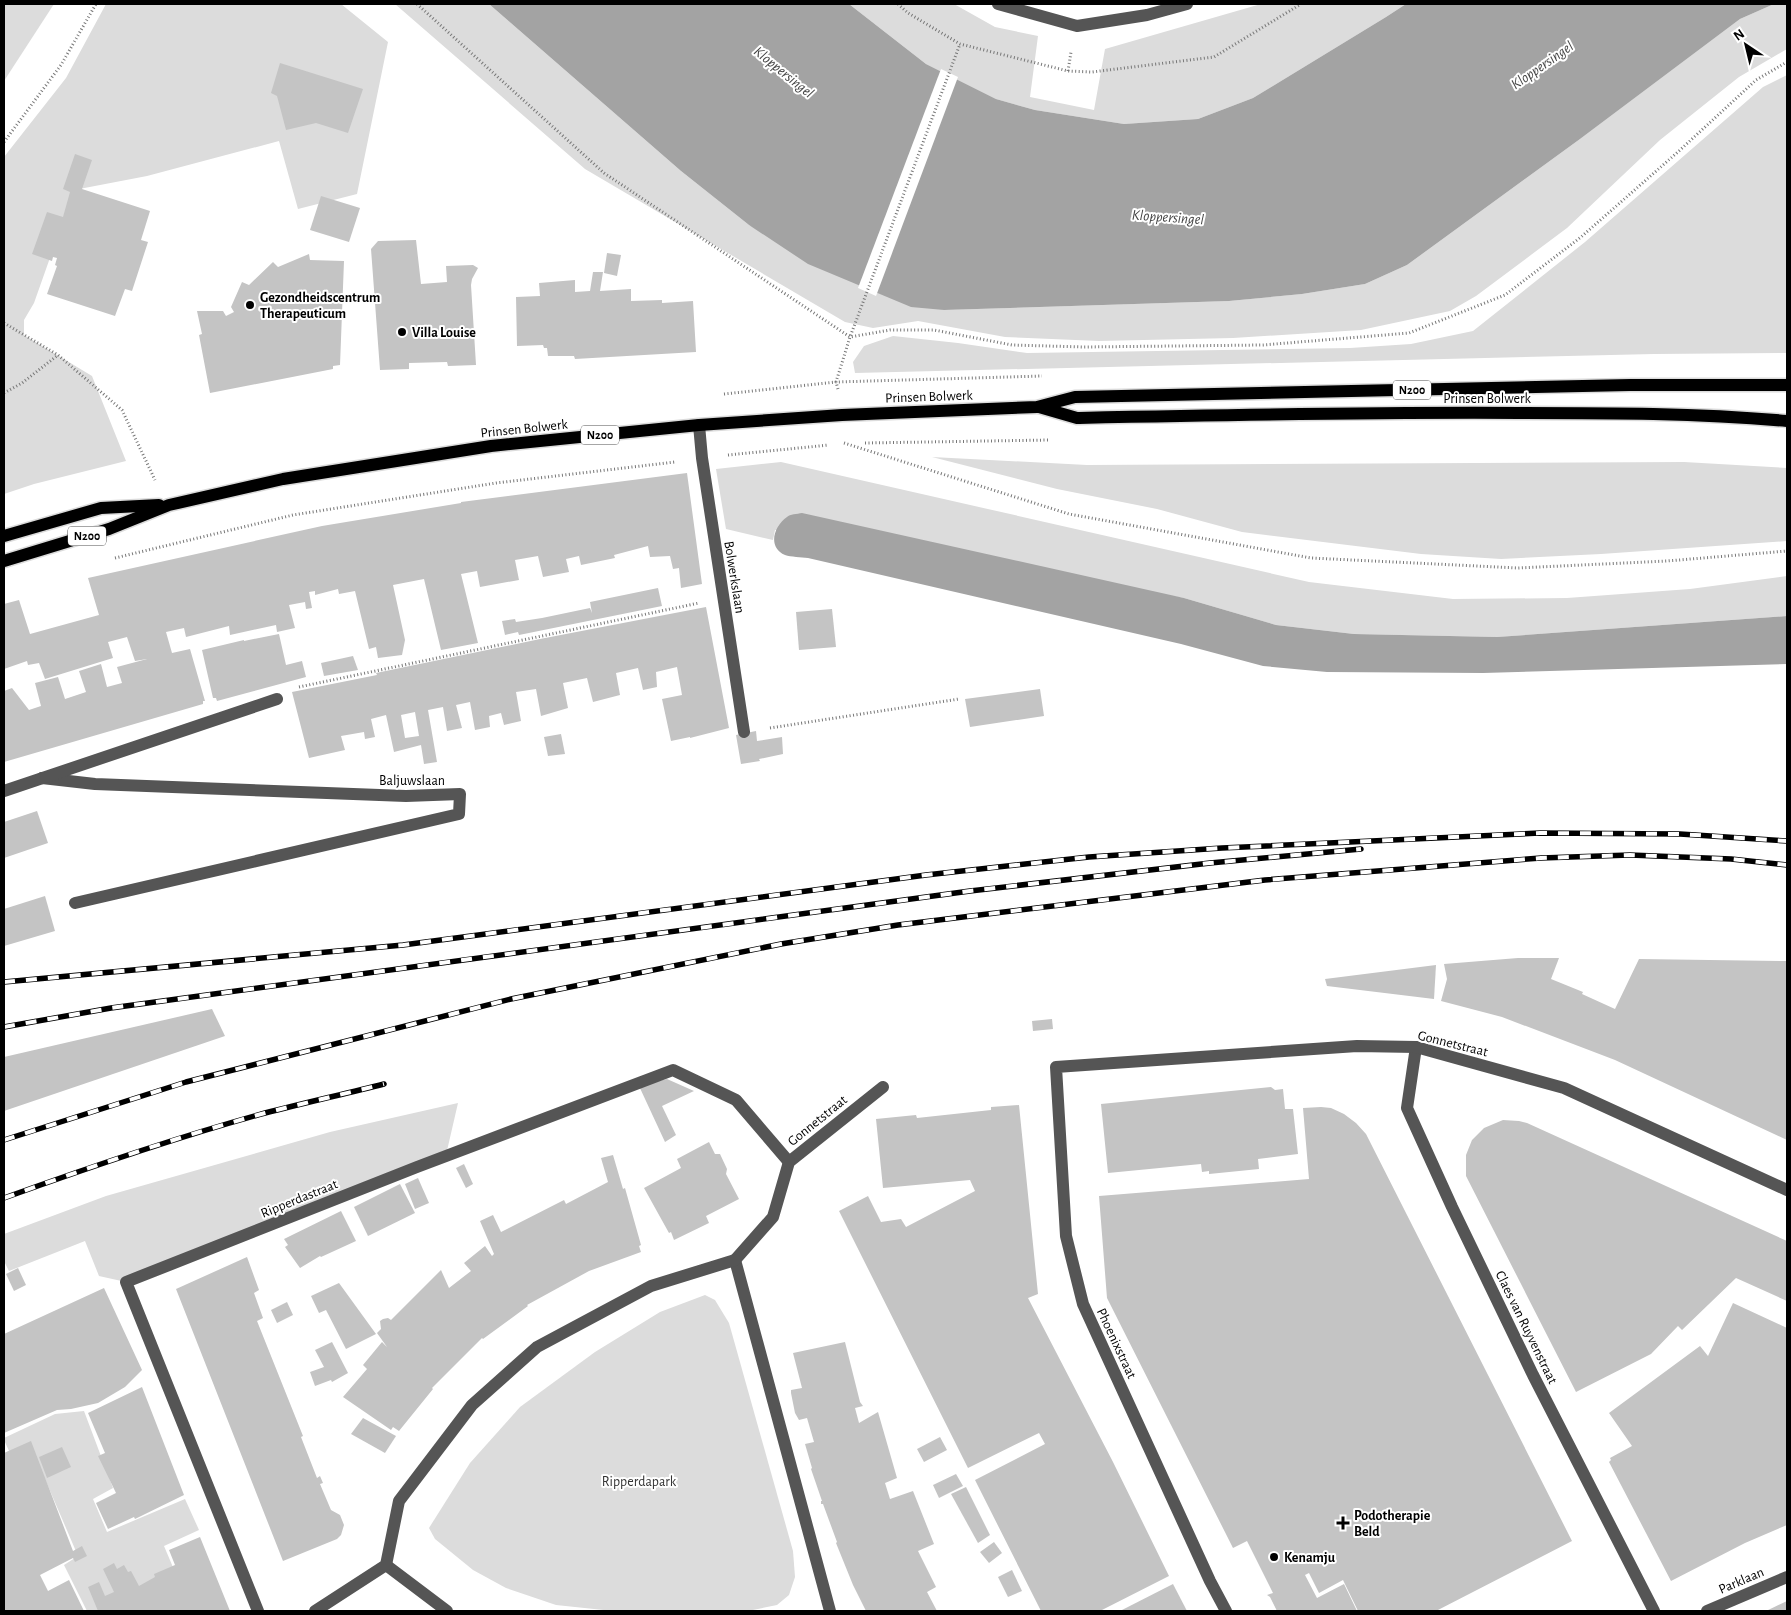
<svg xmlns="http://www.w3.org/2000/svg" width="1791" height="1615" font-family="'Alegreya Sans',sans-serif">
<style>
.green{fill:#dcdcdc}
.water{fill:#a3a3a3}
.pier{fill:#fff}
.building{fill:#c4c4c4;fill-rule:evenodd}
.lines{fill:none;stroke-linecap:round;stroke-linejoin:round}
.major-casing{stroke:#dbdbdb;stroke-width:15}
.path{stroke:#777;stroke-width:3;stroke-dasharray:1 2.5;stroke-linecap:butt}
.minor{stroke:#555;stroke-width:12}
.major{stroke:#000;stroke-width:12}
.rail-casing{stroke:#000;stroke-width:5.5}
.rail{stroke:#fff;stroke-width:4;stroke-dasharray:11;stroke-linecap:butt}
.poi-dot{fill:#000;stroke:#fff;stroke-width:2}
.labels{text-anchor:middle;stroke-width:4;stroke-linejoin:round;paint-order:stroke}
.shield{fill:#fff;stroke:#4c4c4c;stroke-width:1}
.shield-label{font-size:12px;font-weight:bold;fill:#000}
.poi-label{font-size:14px;font-weight:bold;fill:#000;stroke:#fff;text-anchor:start}
.street-label{font-size:14px;fill:#000;stroke:#fff}
.park-label{font-size:14px;fill:#333;stroke:#fff}
.water-label{font-size:15px;font-style:italic;fill:#444;stroke:#fff}
</style>
<rect width="100%" height="100%" fill="#fff"/>
<g class="green">
<polygon points="4,4 54,4 4,81"/>
<polygon points="106,4 341,4 388,42 357,194 298,209 279,141 147,176 74,190 34,303 24,320 24,335 92,376 126,461 34,484 4,494 4,157 66,78"/>
<polygon points="395,4 489,4 681,171 749,225 944,310 1229,301 1302,294 1365,284 1407,265 1580,139 1740,19 1774,4 1787,4 1787,49 1739,77 1660,140 1567,228 1476,296 1450,311 1361,330 1233,338 1099,341 1005,337 918,321 873,328 845,322 585,169"/>
<polygon points="849,4 954,4 995,27 1038,36 1030,97 1094,110 1105,49 1261,4 1406,4 1386,17 1253,98 1198,119 1124,124 1035,110 996,99 926,64"/>
<polygon points="1787,75 1787,353 1654,354 855,373 853,362 864,346 893,336 958,343 1027,353 1350,348 1411,344 1473,331 1585,242 1763,87"/>
<polygon points="932,457 1087,465 1684,462 1787,468 1787,541 1601,554 1501,559 1421,554 1242,532 1157,509 1057,489"/>
<polygon points="781,462 1309,582 1453,599 1567,598 1690,589 1787,576 1787,616 1497,637 1354,634 1276,625 1184,598 775,530 773,540 726,529 716,469"/>
<polygon points="458,1103 446,1155 126,1282 99,1276 85,1241 9,1271 4,1261 4,1234 106,1196 330,1132"/>
<polygon points="705,1295 715,1300 729,1323 793,1551 795,1577 789,1595 777,1605 748,1611 613,1611 556,1605 506,1588 473,1570 435,1539 429,1528 470,1463 520,1407 595,1352 660,1312"/>
<polygon points="84,1411 113,1488 93,1499 107,1532 185,1499 199,1530 164,1546 175,1572 105,1611 87,1611 64,1565 78,1556 30,1444 10,1453 4,1440 4,1438 55,1414"/>
</g>
<g class="water">
<polygon points="489,4 849,4 926,64 996,99 1035,110 1124,124 1198,119 1253,98 1386,17 1406,4 1774,4 1740,19 1580,139 1407,265 1365,284 1302,294 1229,301 944,310 911,307 808,264 749,225 681,171"/>
<path d="M802,513L1184,598L1276,625L1354,634L1497,637L1787,616V664L1483,673L1327,672L1263,666L1181,644L808,558C801,557 791,557 785,555C767,547 774,526 787,517C790,514 797,514 802,513Z"/>
</g>
<polygon class="pier" points="941,69 958,77 876,296 858,288"/>
<g class="building">
<polygon points="280,63 363,89 348,133 316,123 286,130 277,96 271,93"/>
<polygon points="75,154 92,160 82,189 150,211 141,240 148,242 132,291 125,289 115,316 47,294 57,266 55,265 57,258 53,257 52,261 32,254 47,212 63,217 70,192 63,189"/>
<polygon points="321,196 360,208 349,242 310,230"/>
<polygon points="416,240 421,284 447,282 446,266 473,265 478,268 472,279 471,285 476,365 448,366 447,362 409,363 409,369 380,370 371,249 378,241"/>
<polygon points="607,253 621,255 617,276 604,273"/>
<polygon points="309,254 310,260 344,261 340,365 333,366 333,369 210,393 199,335 202,334 197,311 223,311 226,316 234,312 231,307 242,282 249,285 273,262 278,267"/>
<polygon points="593,272 603,272 600,291 631,289 631,301 662,300 662,303 693,301 696,352 575,359 574,356 548,356 547,348 544,348 543,345 517,346 516,297 540,296 539,283 575,280 575,292 590,291"/>
<polygon points="687,473 702,584 681,588 679,568 673,569 670,556 650,557 648,546 614,555 615,558 581,565 579,556 566,559 569,572 543,577 538,556 515,560 519,580 480,587 477,571 461,574 478,643 441,650 424,579 393,585 405,640 402,655 378,658 376,647 369,649 355,591 339,594 338,589 315,595 315,591 309,592 312,608 306,609 305,602 289,605 295,628 277,632 276,625 230,635 229,626 186,637 184,628 166,632 172,653 190,649 205,701 203,701 203,704 4,762 4,691 12,688 29,710 41,706 35,683 58,677 65,699 86,692 79,671 101,664 107,687 122,683 117,667 147,659 135,661 127,637 108,642 113,658 45,679 39,663 28,665 27,661 4,669 4,604 19,600 30,634 99,615 88,578 322,526 461,503 461,502"/>
<polygon points="658,588 662,606 519,635 518,632 505,635 502,621 515,619 516,622 542,618 590,608 592,613 590,602"/>
<path d="M706,607L729,728L690,738V737L671,741L662,699L682,695L677,667L656,672L657,687L643,690L638,668L616,673L620,695L593,702L587,678L563,683L568,708L541,716L536,689L516,692L521,721L504,725L501,713L489,716L490,727L475,730L470,702L456,705L462,728L447,731L443,707L428,710L437,762L424,764L421,745L394,752L386,715L371,719L375,737L365,739L364,732L341,736L345,750L309,758L292,692L377,675L376,673L540,639ZM415,712L419,736L405,738L401,715Z"/>
<polygon points="832,609 836,647 799,650 796,612"/>
<polygon points="279,634 286,665 302,661 306,677 217,701 216,698 213,698 202,650 244,640 244,641"/>
<polygon points="353,656 358,670 324,676 321,663"/>
<polygon points="1040,689 1044,716 970,727 965,699"/>
<polygon points="756,731 757,741 782,737 783,754 759,759 760,761 741,764 736,735"/>
<polygon points="561,734 565,754 548,756 544,737"/>
<polygon points="37,811 48,843 4,858 4,822"/>
<polygon points="45,896 55,931 4,946 4,909"/>
<polygon points="1518,958 1559,958 1551,979 1583,992 1582,994 1615,1009 1639,959 1787,961 1787,1140 1615,1060 1502,1017 1441,1001 1447,979 1444,964"/>
<polygon points="1436,965 1434,999 1327,986 1325,979"/>
<polygon points="212,1009 225,1036 4,1111 4,1057"/>
<polygon points="1052,1019 1053,1029 1033,1031 1032,1021"/>
<polygon points="667,1079 694,1091 662,1106 676,1135 665,1142 639,1086"/>
<polygon points="1271,1087 1275,1090 1283,1089 1285,1109 1293,1109 1298,1154 1258,1159 1259,1169 1209,1174 1209,1171 1202,1172 1201,1164 1108,1173 1101,1104"/>
<polygon points="1019,1105 1038,1294 1028,1298 1113,1462 1169,1576 1100,1611 1041,1611 975,1480 1045,1444 1039,1433 968,1468 839,1211 868,1196 881,1222 901,1219 906,1227 975,1191 970,1180 883,1188 876,1119 916,1115 917,1118 991,1110 991,1107"/>
<polygon points="1321,1107 1331,1108 1344,1114 1356,1123 1366,1134 1572,1541 1436,1611 1358,1611 1343,1580 1319,1593 1309,1573 1305,1575 1317,1598 1344,1584 1357,1611 1277,1611 1270,1597 1267,1595 1273,1593 1247,1541 1233,1548 1107,1298 1099,1196 1309,1179 1303,1108"/>
<polygon points="1503,1120 1519,1121 1527,1123 1787,1241 1787,1301 1736,1278 1682,1330 1678,1326 1651,1354 1576,1392 1466,1176 1466,1155 1472,1140 1484,1128"/>
<polygon points="709,1142 715,1154 720,1154 727,1169 726,1174 739,1199 706,1216 709,1223 674,1240 671,1232 669,1233 644,1188 681,1168 677,1159"/>
<polygon points="613,1155 623,1189 625,1188 641,1245 639,1246 641,1252 589,1271 527,1305 528,1306 483,1339 482,1338 432,1388 433,1389 399,1431 393,1427 391,1430 343,1397 367,1369 363,1365 382,1342 387,1347 377,1333 381,1329 380,1321 383,1319 388,1318 391,1320 441,1270 449,1288 471,1271 464,1263 485,1246 492,1256 494,1254 480,1221 493,1215 501,1232 564,1200 566,1204 608,1182 601,1158"/>
<polygon points="464,1164 473,1184 466,1188 456,1168"/>
<polygon points="418,1178 429,1203 415,1209 405,1184"/>
<polygon points="400,1184 415,1213 368,1236 354,1207"/>
<polygon points="341,1211 356,1241 321,1257 320,1256 300,1268 285,1247 288,1245 284,1239"/>
<polygon points="247,1257 259,1290 254,1293 263,1318 257,1321 303,1436 301,1437 317,1478 320,1476 323,1483 320,1484 331,1510 340,1515 344,1525 341,1535 337,1539 283,1561 176,1289"/>
<polygon points="18,1268 26,1285 14,1291 6,1274"/>
<polygon points="339,1283 376,1334 346,1349 326,1310 319,1313 311,1296"/>
<polygon points="104,1288 142,1370 125,1387 98,1403 71,1409 57,1410 4,1433 4,1334"/>
<polygon points="287,1302 293,1315 277,1323 271,1310"/>
<polygon points="1733,1303 1787,1328 1787,1525 1745,1543 1671,1581 1609,1462 1611,1460 1610,1458 1632,1446 1609,1413 1700,1346 1708,1356"/>
<polygon points="332,1342 348,1373 332,1382 331,1380 315,1386 310,1372 324,1367 315,1350"/>
<polygon points="845,1342 860,1402 863,1406 855,1408 859,1423 878,1412 897,1478 885,1483 890,1499 913,1491 934,1544 918,1551 936,1587 927,1592 937,1611 866,1611 853,1585 836,1543 837,1542 823,1504 821,1504 821,1501 822,1501 811,1469 812,1468 805,1444 814,1442 807,1418 799,1420 795,1413 791,1393 791,1390 802,1388 793,1353"/>
<polygon points="142,1387 184,1495 135,1519 134,1517 108,1529 96,1503 116,1493 98,1456 105,1453 88,1413"/>
<polygon points="363,1418 396,1436 385,1453 351,1434"/>
<polygon points="940,1437 947,1450 924,1462 917,1449"/>
<polygon points="31,1441 73,1551 82,1546 87,1556 75,1562 73,1558 40,1575 48,1591 69,1580 84,1611 4,1611 4,1453"/>
<polygon points="62,1447 71,1467 47,1478 39,1457"/>
<polygon points="956,1474 963,1486 939,1498 933,1485"/>
<polygon points="966,1487 990,1535 978,1543 951,1494"/>
<polygon points="200,1537 230,1611 98,1611 88,1587 99,1582 105,1596 114,1592 103,1569 114,1563 117,1569 124,1565 128,1572 131,1571 139,1586 155,1577 154,1574 175,1565 169,1550"/>
<polygon points="994,1542 1002,1553 989,1563 980,1552"/>
<polygon points="1012,1570 1022,1591 1008,1597 998,1577"/>
<polygon points="1173,1584 1187,1611 1120,1611"/>
<polygon points="1787,1601 1787,1611 1766,1611"/>
</g>
<g class="lines">
<g class="major-casing">
<g id="major">
<path d="M1039,407L1077,418C1225,415 1372,412 1519,413C1609,413 1698,413 1787,421"/>
<polyline points="4,536 101,508 159,505"/>
<polyline points="4,561 109,529 169,505 283,479 491,446 699,425 842,415 1037,407 1075,397 1630,385 1787,385"/>
</g>
</g>
<g class="path">
<polyline points="417,4 604,173 850,337 890,330 934,330 1012,345 1084,347 1263,345 1409,333 1505,295 1581,237 1679,151 1756,80 1787,62"/>
<polyline points="898,4 908,13 960,44 1068,71 1092,72 1214,57 1301,4"/>
<polyline points="1068,71 1071,52"/>
<polyline points="4,142 61,65 96,4"/>
<polyline points="4,323 58,355 122,410 155,480"/>
<polyline points="838,389 836,382 850,337 960,44"/>
<polyline points="4,393 22,383 58,355"/>
<polyline points="724,394 836,382 1042,376"/>
<polyline points="844,443 1069,514 1311,558 1518,568 1667,561 1787,551"/>
<polyline points="865,443 1049,440"/>
<polyline points="728,455 829,445"/>
<polyline points="115,558 293,515 496,483 675,462"/>
<polyline points="299,687 699,603"/>
<polyline points="770,728 959,699"/>
</g>
<g class="minor">
<polyline points="998,4 1077,26 1147,15 1187,4"/>
<polyline points="699,425 702,458 744,732"/>
<polyline points="42,778 95,784 406,796 460,794 459,814 75,903"/>
<polyline points="4,791 277,699"/>
<polyline points="1416,1047 1407,1108 1452,1207 1533,1375 1654,1611"/>
<polyline points="735,1260 830,1611"/>
<polyline points="735,1260 773,1217 789,1162 883,1087"/>
<polyline points="386,1565 447,1611"/>
<polyline points="258,1611 126,1282 417,1167 673,1070 736,1100 789,1162"/>
<polyline points="315,1611 386,1565 399,1501 472,1405 537,1347 651,1286 735,1260"/>
<polyline points="1226,1611 1210,1581 1083,1304 1066,1236 1056,1067 1357,1046 1416,1047 1564,1088 1787,1190"/>
<polyline points="1707,1611 1787,1577"/>
</g>
<use href="#major" class="major"/>
<g class="rail-casing">
<g id="rail">
<polyline points="4,982 403,945 926,875 1089,857 1222,848 1540,833 1680,834 1787,841"/>
<polyline points="4,1027 111,1008 970,891 1210,863 1361,849"/>
<polyline points="4,1140 186,1082 511,999 781,944 898,925 1265,880 1541,858 1630,855 1731,859 1787,865"/>
<path d="M4,1198C90,1167 177,1137 265,1113C304,1103 344,1094 384,1084"/>
</g>
</g>
<use href="#rail" class="rail"/>
</g>
<g class="poi-dot">
<circle cx="250" cy="305" r="5"/>
<circle cx="402" cy="332" r="5"/>
<path d="M1340.5 1515.5h5v5h5v5h-5v5h-5v-5h-5v-5h5z"/>
<circle cx="1274" cy="1557" r="5"/>
</g>
<g class="labels">
<g class="shield">
<rect x="1393" y="380.5" width="38" height="19" rx="4"/>
<rect x="581" y="425.5" width="38" height="19" rx="4"/>
<rect x="68" y="526.5" width="38" height="19" rx="4"/>
</g>
<g class="shield-label">
<text x="1412" y="394">N200</text>
<text x="600" y="439">N200</text>
<text x="87" y="540">N200</text>
</g>
<g class="poi-label">
<text x="260" y="302">Gezondheidscentrum<tspan x="260" dy="16">Therapeuticum</tspan></text>
<text x="412" y="337">Villa Louise</text>
<text x="1354" y="1520">Podotherapie<tspan x="1354" dy="16">Beld</tspan></text>
<text x="1284" y="1562">Kenamju</text>
</g>
<g class="street-label">
<text transform="translate(929 396) rotate(-2)" y="5">Prinsen Bolwerk</text>
<text x="1487" y="403">Prinsen Bolwerk</text>
<text transform="translate(524 428) rotate(-6)" y="5">Prinsen Bolwerk</text>
<text transform="translate(735 577) rotate(81)" y="5">Bolwerkslaan</text>
<text x="412" y="785">Baljuwslaan</text>
<text transform="translate(1453 1043) rotate(14)" y="5">Gonnetstraat</text>
<text transform="translate(817 1120) rotate(-39)" y="5">Gonnetstraat</text>
<text transform="translate(299 1198) rotate(-22)" y="5">Ripperdastraat</text>
<text transform="translate(1527 1327) rotate(64)" y="5">Claes van Ruyvenstraat</text>
<text transform="translate(1117 1343) rotate(65)" y="5">Phoenixstraat</text>
<text transform="translate(1741 1580) rotate(-23)" y="5">Parklaan</text>
</g>
<g class="park-label">
<text x="639" y="1486">Ripperdapark</text>
</g>
<g class="water-label">
<text transform="translate(1542 65) rotate(-35)" y="5">Kloppersingel</text>
<text transform="translate(784 72) rotate(39)" y="5">Kloppersingel</text>
<text transform="translate(1168 217) rotate(4)" y="5">Kloppersingel</text>
</g>
</g>
<rect width="1791" height="1615" fill="none" stroke="#000000" stroke-width="10"/>
<g transform="translate(1746 45) rotate(325)" stroke="#ffffff" stroke-width="4" paint-order="stroke">
<path d="M0-4L9 19L0 12L-9 19Z" fill="#000000"/>
<text y="-8" font-size="14" font-weight="bold" text-anchor="middle" fill="#000000">N</text>
</g>
</svg>
